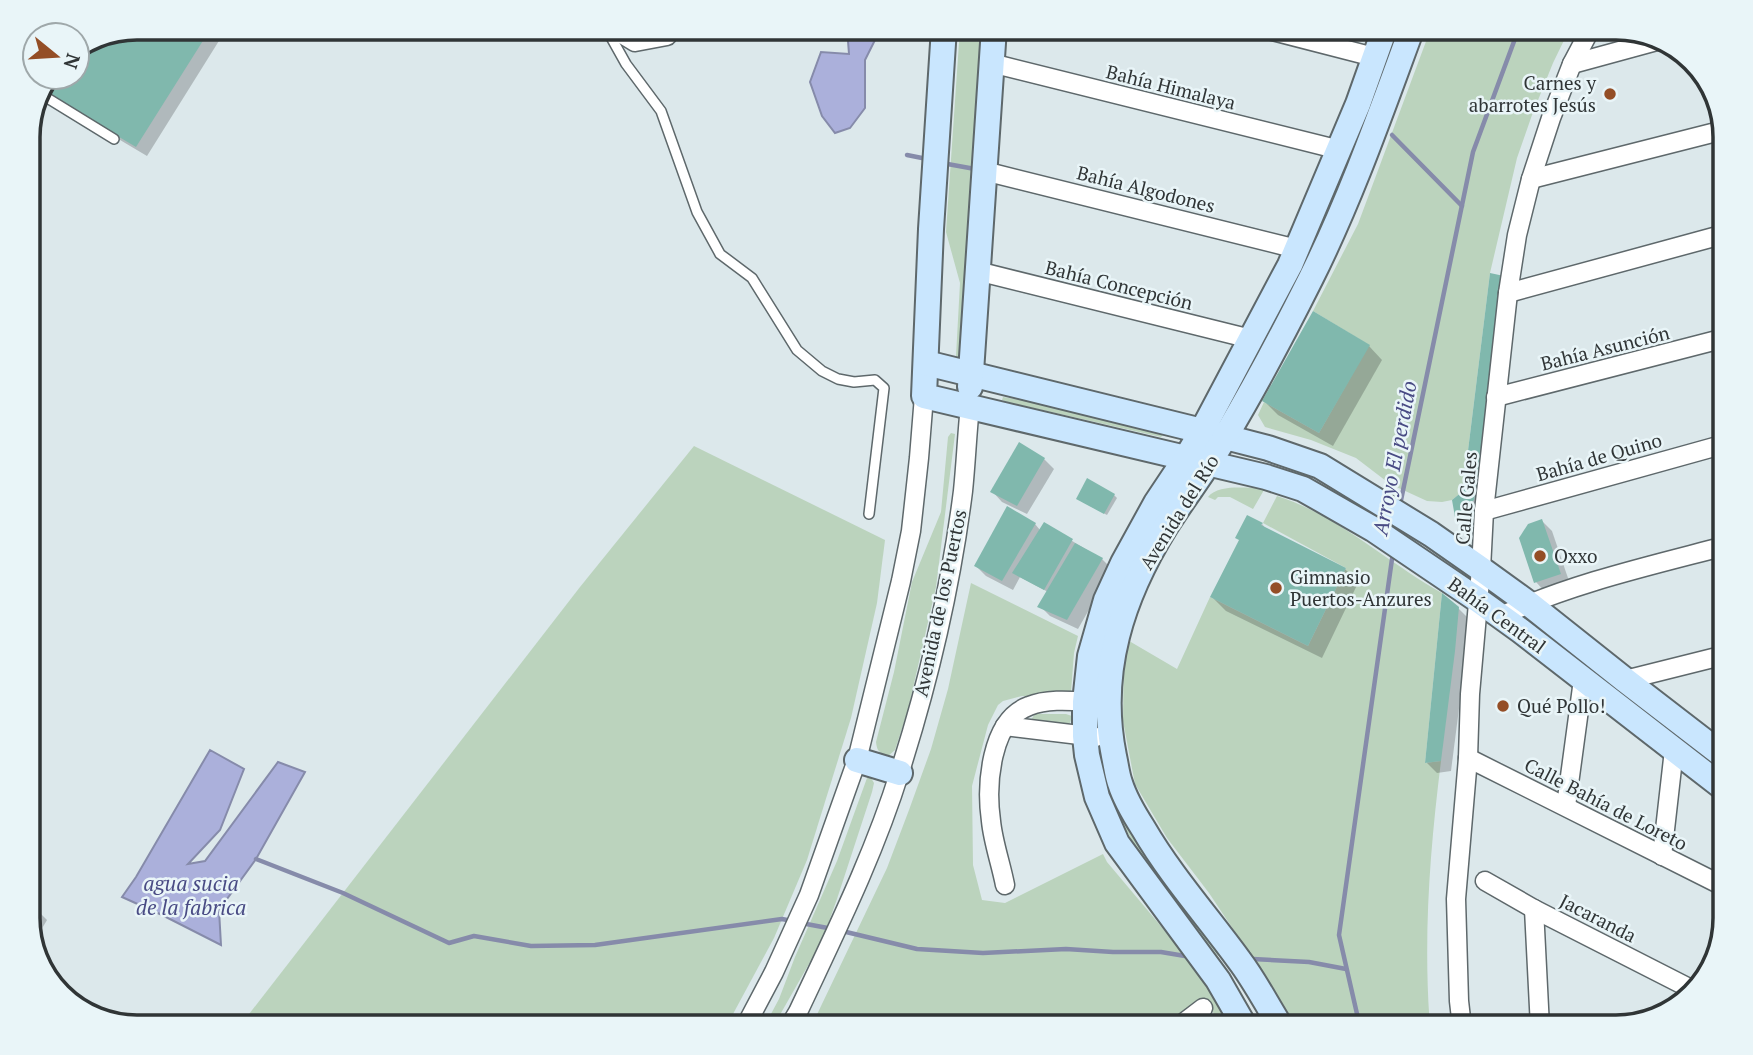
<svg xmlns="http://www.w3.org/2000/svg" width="1753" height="1055" font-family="'PT Serif',serif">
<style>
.green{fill:#bbd3bd}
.water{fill:#abb0db;stroke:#868baa;stroke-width:2}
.shadow{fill:#0003}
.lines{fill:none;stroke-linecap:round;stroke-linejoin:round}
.stream{stroke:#868baa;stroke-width:4.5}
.building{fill:#80b8ad}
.lane-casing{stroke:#5e686b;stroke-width:12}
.street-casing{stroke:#5e686b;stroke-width:21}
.secondary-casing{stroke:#5e686b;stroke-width:28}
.lane{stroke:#fff;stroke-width:9}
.street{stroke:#fff;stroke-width:18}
.secondary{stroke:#c9e6fe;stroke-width:24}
.poi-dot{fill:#944e26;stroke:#e9f5f8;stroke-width:2.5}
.labels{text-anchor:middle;stroke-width:5;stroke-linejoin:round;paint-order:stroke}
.poi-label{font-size:19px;fill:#303536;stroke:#e9f5f8;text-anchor:start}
.street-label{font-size:19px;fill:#303536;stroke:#e9f5f8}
.water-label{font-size:21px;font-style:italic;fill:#494b84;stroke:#e9f5f8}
.rim{fill:none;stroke:#303536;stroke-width:3.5}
</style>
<rect width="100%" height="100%" fill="#dce8eb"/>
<g class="green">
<polygon points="960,28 985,28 960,358 958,359 956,356 960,283 946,232"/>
<polygon points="1431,28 1570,28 1553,63 1532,115 1517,158 1490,273 1463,491 1452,500 1442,502 1427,501 1390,484 1356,458 1311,440 1265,427 1258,415 1264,402 1319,433 1369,345 1313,311 1358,224"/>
<polygon points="1003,397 1038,403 1161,433 1163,435 1161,437 1007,402 1002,400"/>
<path d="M951,433L955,434L936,587L908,710L895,750L887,757C879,752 877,751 876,742L894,672L912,582L941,512L948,437Z"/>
<polygon points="694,446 885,540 877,603 851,718 807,860 774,938 726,1027 239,1027 580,587"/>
<path d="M1260,488L1264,490L1253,509L1230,497H1218L1215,500L1208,497C1218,484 1245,488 1260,488Z"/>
<path d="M1277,496C1336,514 1388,563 1442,593L1425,763L1441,761C1430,849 1423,938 1430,1027H1291L1253,959L1209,893L1167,838L1135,784L1123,721L1124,638L1177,669L1210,597L1308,646L1346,568L1263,523Z"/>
<polygon points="971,583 1078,636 1074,653 1071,692 1061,697 1022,696 1003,701 998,705 988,725 972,786 973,865 982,900 1005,903 1103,854 1107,862 1165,931 1192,965 1212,993 1241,1027 1222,1027 1205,999 1169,1023 1049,1027 811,1027 887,868 909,810 931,749 948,689"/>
<polygon points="1035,714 1066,714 1072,716 1070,723 1062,724 1030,721"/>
<polygon points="1102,753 1221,951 1218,956 1142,860 1116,810 1103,765"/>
<polygon points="867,778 871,778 874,783 872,792 837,899 822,941 773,1027 764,1027 779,999 795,957 837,861"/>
</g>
<g class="water">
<polygon points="847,28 881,28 865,60 865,108 850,128 835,133 822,116 810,82 821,52 849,54"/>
<polygon points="210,750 244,769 220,830 188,864 205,861 278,762 305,772 256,859 219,910 221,945 162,915 122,897 136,877"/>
</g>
<g class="shadow">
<polygon points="138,28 227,28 147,156 56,102 54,77 77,77 77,53"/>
<polygon points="1491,275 1483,511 1467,526 1457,516 1454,501 1464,492"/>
<polygon points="1369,346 1382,360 1333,446 1278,415 1264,401"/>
<polygon points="1044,459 1054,469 1027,514 1002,502 992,491"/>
<polygon points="1114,495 1117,498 1107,515 1081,501"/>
<polygon points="1542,521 1552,531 1570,584 1546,593 1536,582 1521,538"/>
<polygon points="1035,524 1040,530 1044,524 1102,559 1112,569 1078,629 1050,616 1040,606 1048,592 1020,577 1013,590 986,576 976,566"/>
<polygon points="1262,524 1267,530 1345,569 1358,583 1322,658 1226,611 1212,597 1241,541"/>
<polygon points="1458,608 1468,618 1465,662 1451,771 1437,773 1427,763"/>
<polygon points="28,905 37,910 47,920 34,942 28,924"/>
</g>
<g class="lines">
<g class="stream">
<polyline points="1392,135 1462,206"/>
<polyline points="907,155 927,159"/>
<polyline points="942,163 975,169"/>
<polyline points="1400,505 1473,152 1519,28"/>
<polyline points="256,859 343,893 449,943 474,936 531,946 595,945 782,919 792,921"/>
<polyline points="801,923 833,929"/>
<polyline points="842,931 917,949 983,953 1066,949 1113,952 1161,952 1185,956"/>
<polyline points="1253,959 1309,962 1346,969"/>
<polyline points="1360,1027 1339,935 1393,552"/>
</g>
</g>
<g class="building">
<polygon points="138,28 211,28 136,147 45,93 53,77 77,77 77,53"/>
<polygon points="1490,273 1504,276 1478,476 1474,500 1455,517 1452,500 1463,491"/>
<polygon points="1313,311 1370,345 1319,433 1262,401"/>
<polygon points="1019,442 1045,458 1017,506 990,492"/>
<polygon points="1087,478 1115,494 1104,514 1076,499"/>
<polygon points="1007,506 1036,523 1002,581 974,566"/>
<polygon points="1247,515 1263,523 1261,525 1346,568 1308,646 1210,597 1239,540 1235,538"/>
<polygon points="1542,519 1561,574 1534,583 1519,538 1528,524"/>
<polygon points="1044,522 1073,539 1044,590 1012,573"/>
<polygon points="1075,543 1103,558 1067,620 1037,607"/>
<polygon points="1442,593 1459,607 1455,651 1441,761 1425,763"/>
<polygon points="1721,816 1725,819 1725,868 1714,864"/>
<polygon points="28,903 38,909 28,925"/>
</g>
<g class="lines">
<g class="lane-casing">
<g id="lane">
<polyline points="607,30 626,64 661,111 697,212 720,254 752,278 797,350 822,371 838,379 854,382 875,380 884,388 869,514"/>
<polyline points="44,96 114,139"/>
</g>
</g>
<g class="street-casing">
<g id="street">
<polyline points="612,28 635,42 667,36"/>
<polyline points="1261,28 1374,57"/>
<polyline points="991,63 1340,150"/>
<polyline points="1572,64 1660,40"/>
<polyline points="984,171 1297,249"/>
<polyline points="1531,179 1724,130"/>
<polyline points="977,271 1251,339"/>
<polyline points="1508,293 1725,234"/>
<polyline points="1496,397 1725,338"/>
<polyline points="1484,511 1725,444"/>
<path d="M1501,616C1573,583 1649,566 1725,546"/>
<polyline points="1625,680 1725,655"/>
<polyline points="1005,726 1096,737"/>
<polyline points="1468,758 1725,887"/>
<polyline points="1566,806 1583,680"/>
<polyline points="1662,856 1674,750"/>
<polyline points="1485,881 1534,909 1693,990"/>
<path d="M1005,885C1001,864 993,842 991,821C986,786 990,720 1029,706C1048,698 1074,701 1094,702"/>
<polyline points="1534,909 1540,1027"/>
<polyline points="745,1027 774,972 809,895 857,760 901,581 911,531 919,458 924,396"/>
<path d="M789,1027L798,1012C835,933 874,855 900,771C929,680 951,586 963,491C966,462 967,434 970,406"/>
<polyline points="1178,1027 1203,1008"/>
<polyline points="1462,1027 1459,1001 1456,899 1468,758 1470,694 1481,569 1484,511 1508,293 1517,235 1531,179 1551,118 1572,64 1591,28"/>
</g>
</g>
<g class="secondary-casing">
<g id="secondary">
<polyline points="944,28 931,229 924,396 1266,477 1303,489 1373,529 1478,600 1521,631 1725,789"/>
<polyline points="926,363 1202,431 1268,448 1320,466 1431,534 1481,569 1528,603 1625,680 1725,757"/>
<polyline points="970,387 994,28"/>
<polyline points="857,760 900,773"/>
<polyline points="1245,1027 1218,980 1117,843 1097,797 1087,755 1085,736 1085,702 1090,656 1106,600 1123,563 1156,503 1186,458 1202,431 1290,265 1358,104 1385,28"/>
<path d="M1281,1027C1267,1005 1255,981 1239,960C1207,916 1171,876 1143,828C1134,814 1125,799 1120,783C1117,775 1116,765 1114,756C1097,672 1122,597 1166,526C1185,496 1207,468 1225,437C1256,385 1284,332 1311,278C1351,198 1381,112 1412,28"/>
</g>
</g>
<use href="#lane" class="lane"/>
<use href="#street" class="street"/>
<use href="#secondary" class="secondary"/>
</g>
<g class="poi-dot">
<circle cx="1610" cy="94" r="7"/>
<circle cx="1540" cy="556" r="7"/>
<circle cx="1276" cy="588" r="7"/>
<circle cx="1503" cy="706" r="7"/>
</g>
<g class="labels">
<g class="poi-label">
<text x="1596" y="90" text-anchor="end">Carnes y<tspan x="1596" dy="22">abarrotes Jesús</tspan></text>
<text x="1554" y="563">Oxxo</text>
<text x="1290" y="584">Gimnasio<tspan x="1290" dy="22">Puertos-Anzures</tspan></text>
<text x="1517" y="713">Qué Pollo!</text>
</g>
<g class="street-label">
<text transform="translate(1171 87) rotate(14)" y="7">Bahía Himalaya</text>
<text transform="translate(1146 189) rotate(14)" y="7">Bahía Algodones</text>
<text transform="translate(1119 285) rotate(14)" y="7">Bahía Concepción</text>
<text transform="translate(1605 348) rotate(-14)" y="7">Bahía Asunción</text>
<text transform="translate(1599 457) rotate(-16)" y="7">Bahía de Quino</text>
<text transform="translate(1466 498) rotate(-85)" y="7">Calle Gales</text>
<text transform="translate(1179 512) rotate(-58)" y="7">Avenida del Río</text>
<text transform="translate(940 603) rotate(-78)" y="7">Avenida de los Puertos</text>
<text transform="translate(1497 615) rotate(36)" y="7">Bahía Central</text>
<text transform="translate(1606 804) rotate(27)" y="7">Calle Bahía de Loreto</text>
<text transform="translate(1598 918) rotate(27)" y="7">Jacaranda</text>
</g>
<g class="water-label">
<text transform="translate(1395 458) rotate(-79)" y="7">Arroyo El perdido</text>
<text x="191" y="891">agua sucia<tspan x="191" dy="24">de la fabrica</tspan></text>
</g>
</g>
<path d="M0 0H1753V1055H0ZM137 40H1616A97 97 0 0 1 1713 137V918A97 97 0 0 1 1616 1015H137A97 97 0 0 1 40 918V137A97 97 0 0 1 137 40Z" fill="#e9f5f8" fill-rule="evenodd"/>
<path class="rim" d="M137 40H1616A97 97 0 0 1 1713 137V918A97 97 0 0 1 1616 1015H137A97 97 0 0 1 40 918V137A97 97 0 0 1 137 40Z"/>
<g transform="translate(56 56) rotate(108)"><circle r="33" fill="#e9f5f8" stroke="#9fa8aa" stroke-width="2"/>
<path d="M0-5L12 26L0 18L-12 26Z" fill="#944e26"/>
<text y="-10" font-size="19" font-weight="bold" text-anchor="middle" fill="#303536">N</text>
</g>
</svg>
